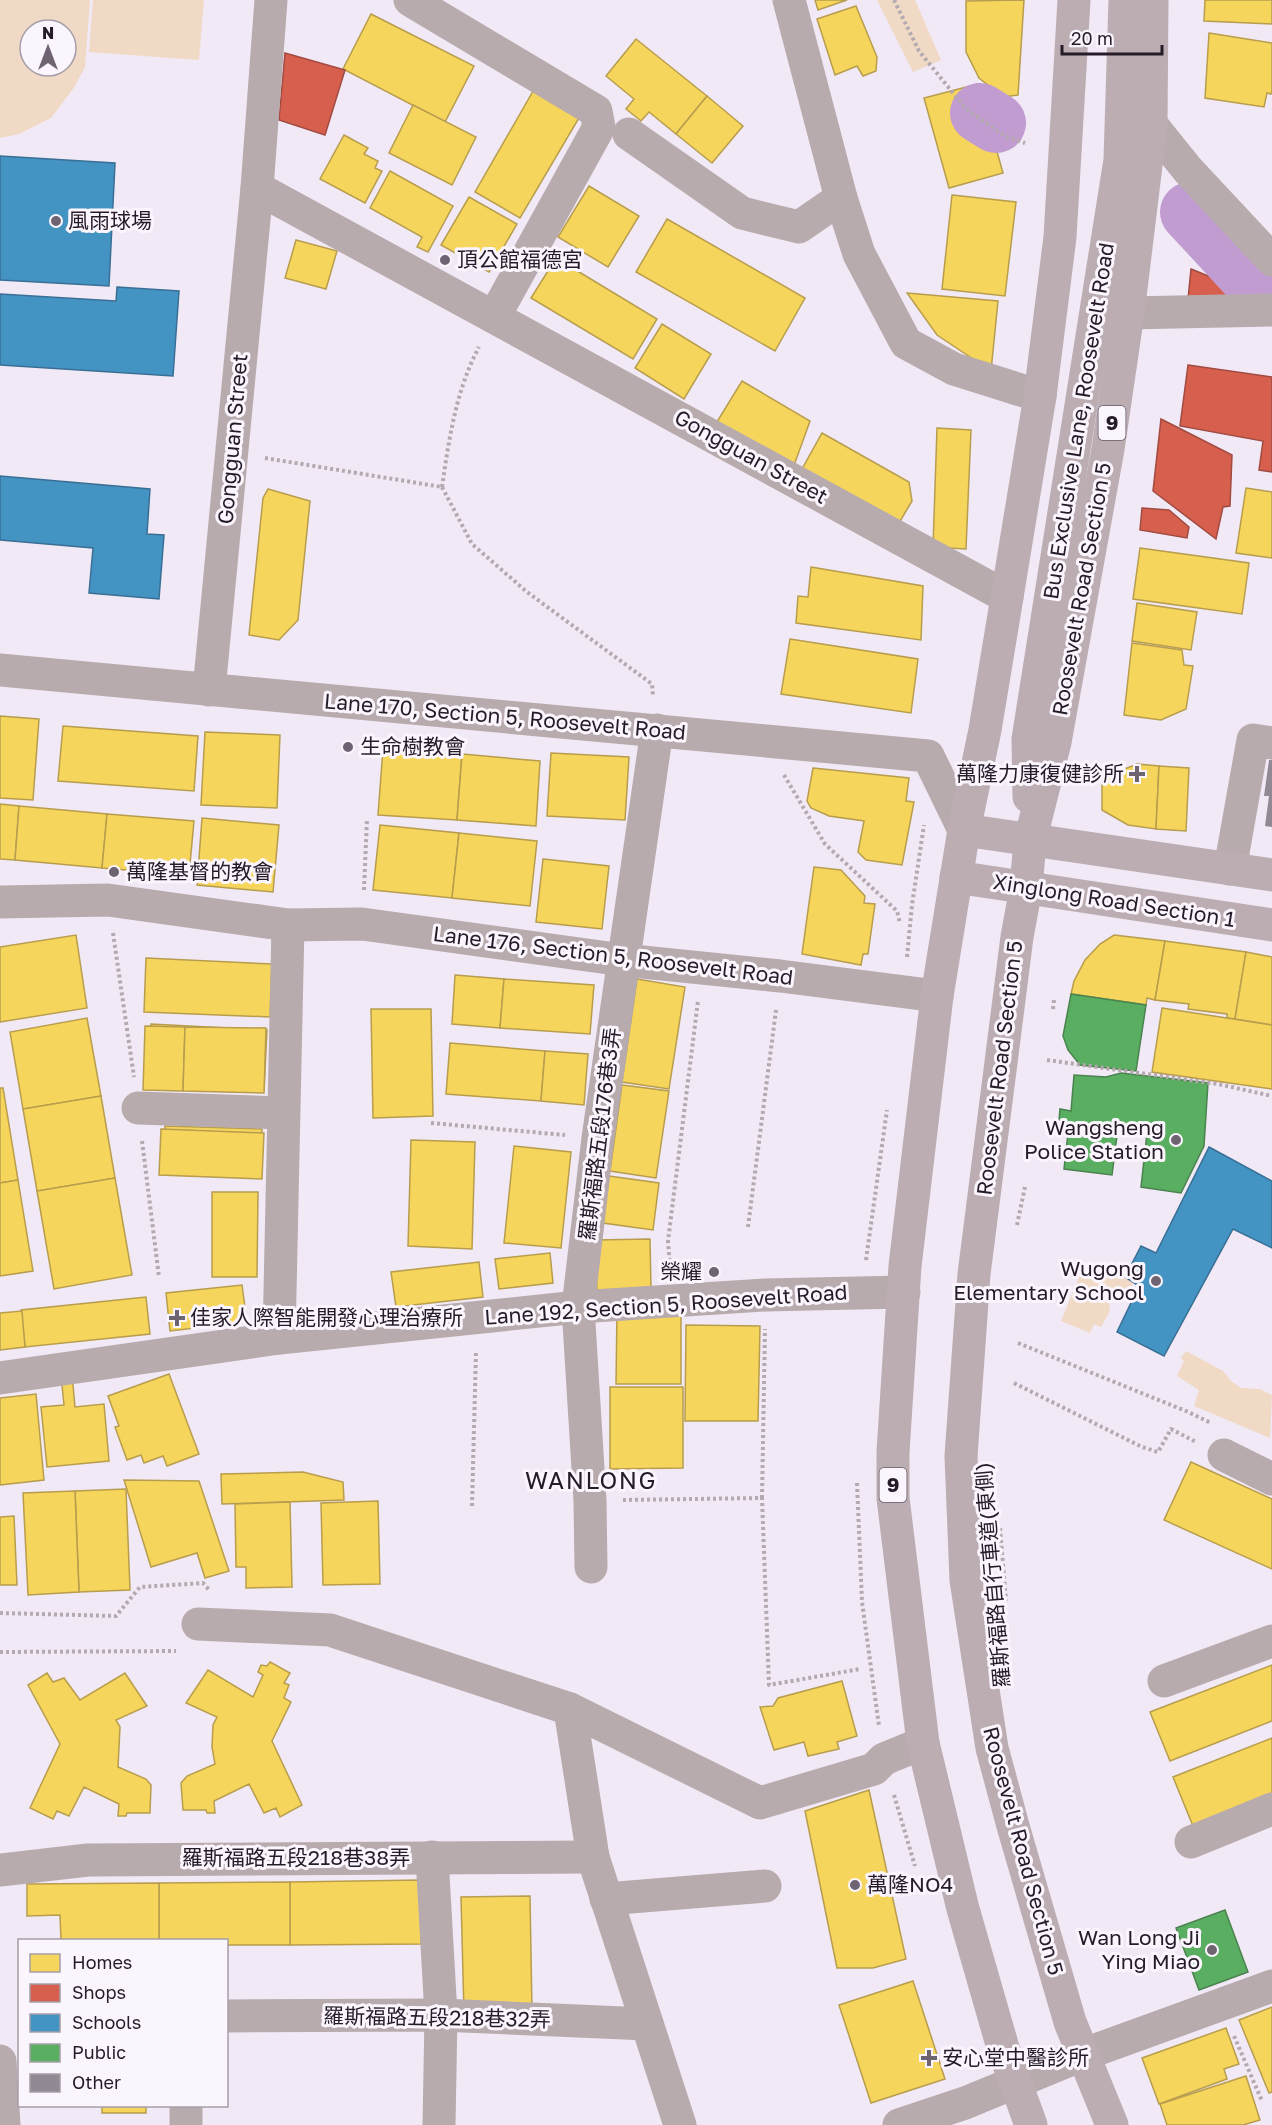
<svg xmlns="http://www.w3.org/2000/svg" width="1272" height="2125" font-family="'Golos Text','Noto Sans TC',sans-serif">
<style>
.green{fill:#f0dac6;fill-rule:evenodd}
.homes{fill:#f6d55c;stroke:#b79d4d;stroke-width:1.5}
.shops{fill:#d6604d;stroke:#a14b42;stroke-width:1.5}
.schools{fill:#4393c3;stroke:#3a6f95;stroke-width:1.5}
.public{fill:#5aae61;stroke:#4a8250;stroke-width:1.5}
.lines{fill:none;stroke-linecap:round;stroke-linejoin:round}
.river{stroke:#c19cd0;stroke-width:60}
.building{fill:#918994}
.path{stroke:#b4a9ae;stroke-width:4;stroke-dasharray:3 3;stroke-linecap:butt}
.minor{stroke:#b8abad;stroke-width:33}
.major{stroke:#bbadb2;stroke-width:33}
.poi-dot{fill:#6d6371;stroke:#fbf5fd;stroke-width:2}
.labels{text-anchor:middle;stroke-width:6;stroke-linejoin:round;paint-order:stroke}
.shield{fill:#fbf5fd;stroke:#655c69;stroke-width:1.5}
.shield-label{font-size:20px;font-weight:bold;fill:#251b29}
.poi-label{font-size:21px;fill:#251b29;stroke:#fbf5fd;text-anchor:start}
.street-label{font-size:21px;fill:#251b29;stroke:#fbf5fd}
.quarter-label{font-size:24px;letter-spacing:1.5px;fill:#251b29;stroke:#fbf5fd}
</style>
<rect width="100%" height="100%" fill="#f2e9f6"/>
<g class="green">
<path d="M0,0H90L85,67L73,89L51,118L19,134L0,138ZM30,30H66V66H30Z"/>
<polygon points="93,0 204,0 199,60 89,52"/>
<polygon points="877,0 915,0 941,60 913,72"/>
<path d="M1082,1270C1101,1278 1118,1273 1134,1282L1127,1293L1118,1288L1111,1289L1108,1294L1110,1311L1101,1327L1094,1324L1090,1333L1061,1321Z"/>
<polygon points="1186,1351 1223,1371 1231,1381 1241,1388 1260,1389 1272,1395 1270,1438 1194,1406 1199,1390 1177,1376 1184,1361 1181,1358"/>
</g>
<g class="homes">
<polygon points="815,0 847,0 818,10"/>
<polygon points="1024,0 1018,95 1003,97 979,78 966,52 966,1"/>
<polygon points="1205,0 1272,0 1272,24 1204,21"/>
<polygon points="856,6 877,57 876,71 863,76 857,66 835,75 817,19"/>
<polygon points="371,14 474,66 445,122 343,69"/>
<polygon points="1209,33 1272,43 1272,91 1271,94 1267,93 1264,107 1205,98"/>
<polygon points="636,39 707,96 676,134 649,112 641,121 626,109 634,99 606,76"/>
<polygon points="540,79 586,106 520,218 475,192"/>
<polygon points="978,84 1003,173 949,188 924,98"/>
<polygon points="707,96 743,126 712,163 676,134"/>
<polygon points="413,105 476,137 452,185 389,153"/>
<polygon points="344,135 368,148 364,154 378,161 375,168 382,171 365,203 320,179"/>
<polygon points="390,171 453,206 428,252 417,247 422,237 370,208"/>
<polygon points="589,186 639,216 608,267 558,237"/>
<polygon points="952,195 1016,202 1005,296 942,289"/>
<polygon points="469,197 517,224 489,272 441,245"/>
<polygon points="667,219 805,298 775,351 636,272"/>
<polygon points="296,240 337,251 326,289 285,278"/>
<polygon points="556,258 657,319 633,359 531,298"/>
<polygon points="907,293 998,301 991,371 937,335"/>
<polygon points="662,324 711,354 684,399 635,368"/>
<polygon points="742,381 810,421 792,471 715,425"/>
<polygon points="937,428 971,430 966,549 933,547"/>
<polygon points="822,433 909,482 912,501 899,523 802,469"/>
<polygon points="1246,488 1272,492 1272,558 1236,553"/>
<polygon points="268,489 310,501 298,620 279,640 249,635 263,498"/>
<polygon points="1140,548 1249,563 1242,614 1133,599"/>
<polygon points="811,567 923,586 921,640 796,623 798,596 808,597"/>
<polygon points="1137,603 1197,612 1191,650 1132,641"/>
<polygon points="790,639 918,659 911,713 781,694"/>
<polygon points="1132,643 1182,650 1184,665 1193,666 1186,709 1161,720 1124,715"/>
<polygon points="0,716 39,719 33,800 0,798"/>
<polygon points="63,726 198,736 194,791 58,781"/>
<polygon points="205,732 280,735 277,808 201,805"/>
<polygon points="383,749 462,754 457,820 378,815"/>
<polygon points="551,753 629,757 625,820 547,816"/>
<polygon points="462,754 540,761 536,826 457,820"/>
<polygon points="1137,764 1159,766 1156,829 1128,825 1102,810 1102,778"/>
<polygon points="1159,766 1189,768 1186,831 1156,829"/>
<polygon points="813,768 909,778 906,801 914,802 902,865 866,860 858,852 864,821 829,816 811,808 807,801"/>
<polygon points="0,804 19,806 15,860 0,859"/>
<polygon points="19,806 107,814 102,868 15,860"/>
<polygon points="107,814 194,821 189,875 102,868"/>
<polygon points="202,818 279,825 273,892 197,885"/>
<polygon points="380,825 459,833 452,898 373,890"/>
<polygon points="459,833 537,841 530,906 452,898"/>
<polygon points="543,859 609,866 602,929 536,922"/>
<polygon points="814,867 841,870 865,896 864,903 875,904 868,954 863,954 861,965 802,954"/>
<polygon points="76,935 87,1008 0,1022 0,947"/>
<polygon points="1114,935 1165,941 1155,1000 1147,998 1146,1005 1071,994 1074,981 1085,960 1100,944"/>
<polygon points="1165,941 1246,952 1235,1019 1227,1018 1227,1014 1188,1009 1189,1004 1155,1000"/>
<polygon points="1246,952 1272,957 1272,1025 1235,1019"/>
<polygon points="146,958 272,964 270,1017 144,1012"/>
<polygon points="455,975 504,979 500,1028 452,1024"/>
<polygon points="504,979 594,985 590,1034 500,1028"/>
<polygon points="637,979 685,987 669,1089 622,1082"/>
<polygon points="1162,1008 1272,1025 1272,1089 1152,1072"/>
<polygon points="371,1009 431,1009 433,1116 373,1118"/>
<polygon points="87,1018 101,1096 23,1109 10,1032"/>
<polygon points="151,1024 267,1030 264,1091 148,1085"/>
<polygon points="145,1026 185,1027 183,1091 143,1090"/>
<polygon points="185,1027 266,1028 264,1093 183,1091"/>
<polygon points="450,1043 545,1051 541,1101 446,1094"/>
<polygon points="545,1051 588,1054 584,1105 541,1101"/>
<polygon points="622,1085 669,1091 656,1178 610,1171"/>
<polygon points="0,1088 3,1088 18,1180 0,1183"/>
<polygon points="101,1096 115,1178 37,1191 23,1109"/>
<polygon points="165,1126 262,1129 260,1177 164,1175"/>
<polygon points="161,1129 264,1133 262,1179 159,1175"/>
<polygon points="411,1140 475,1142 472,1249 408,1246"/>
<polygon points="514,1146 571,1152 561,1248 504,1243"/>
<polygon points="609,1176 659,1183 653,1230 603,1223"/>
<polygon points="115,1178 132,1275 54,1289 37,1191"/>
<polygon points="18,1180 33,1271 0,1276 0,1183"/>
<polygon points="212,1192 258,1192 257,1277 212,1277"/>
<polygon points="650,1239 651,1288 597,1290 595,1240"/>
<polygon points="550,1253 553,1283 499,1289 495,1259"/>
<polygon points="479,1262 483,1297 396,1307 391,1272"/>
<polygon points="242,1285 247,1322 170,1331 166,1293"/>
<polygon points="146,1297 150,1334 25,1347 21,1310"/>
<polygon points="617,1309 681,1310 681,1384 616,1384"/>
<polygon points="22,1311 25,1347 0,1350 0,1313"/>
<polygon points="686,1325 760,1326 758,1421 685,1421"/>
<polygon points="72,1374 75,1407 104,1404 109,1461 47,1467 41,1407 64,1405 61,1375"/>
<polygon points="169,1374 199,1454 167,1466 163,1456 144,1463 141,1455 127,1460 115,1427 119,1426 108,1396"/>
<polygon points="610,1387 683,1387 683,1468 610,1469"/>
<polygon points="36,1394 44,1480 0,1485 0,1398"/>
<polygon points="1191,1462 1272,1499 1272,1569 1164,1520"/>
<polygon points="303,1472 343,1482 344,1500 222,1504 221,1474"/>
<polygon points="124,1480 199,1481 229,1571 205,1578 197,1553 151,1567"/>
<polygon points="126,1489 130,1590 79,1592 75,1491"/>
<polygon points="75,1491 79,1592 28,1595 23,1493"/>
<polygon points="378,1501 380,1584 323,1585 321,1503"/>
<polygon points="290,1502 292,1587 246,1588 246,1567 236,1567 235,1504"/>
<polygon points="14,1516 17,1585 0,1585 0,1517"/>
<polygon points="270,1662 290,1673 284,1683 289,1685 284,1698 291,1702 272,1741 302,1805 280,1817 276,1808 264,1813 249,1784 214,1801 215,1813 207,1813 206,1810 183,1810 181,1783 187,1776 215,1764 212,1747 213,1725 217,1717 186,1703 208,1670 253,1697 263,1675 258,1672 261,1665 267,1666"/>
<polygon points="1272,1665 1272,1721 1170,1761 1150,1712"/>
<polygon points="47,1673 53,1682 64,1678 80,1700 125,1673 147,1706 116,1720 120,1727 118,1767 146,1779 151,1785 150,1813 127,1813 126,1816 118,1816 119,1804 84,1787 69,1816 57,1811 53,1819 30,1808 60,1744 28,1685"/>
<polygon points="842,1681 857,1736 837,1742 839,1749 808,1756 804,1742 774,1750 760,1707 773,1706 778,1698"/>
<polygon points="1272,1738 1272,1795 1193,1826 1173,1777"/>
<polygon points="869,1790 906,1959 873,1968 837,1968 805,1811"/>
<polygon points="421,1880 421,1944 290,1945 290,1882"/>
<polygon points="290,1882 290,1945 226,1945 226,1940 159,1940 159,1883"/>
<polygon points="159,1883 159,1940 61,1940 60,1915 27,1916 27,1884"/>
<polygon points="530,1896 532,2012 464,2014 461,1897"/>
<polygon points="913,1981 945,2079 871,2103 839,2005"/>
<polygon points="1272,2007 1272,2092 1269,2093 1239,2020"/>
<polygon points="1226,2028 1239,2064 1224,2069 1227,2079 1159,2104 1142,2058"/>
<polygon points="1246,2076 1260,2120 1243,2125 1167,2125 1160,2104"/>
<rect x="102" y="2106" width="44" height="7"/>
</g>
<g class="shops">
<polygon points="285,53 345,70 325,135 279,120"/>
<polygon points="1191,269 1231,285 1238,301 1188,299"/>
<polygon points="1188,365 1272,377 1272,472 1259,470 1263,441 1180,426"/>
<polygon points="1161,419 1232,455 1230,506 1223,507 1216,539 1153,491"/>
<polygon points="1142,508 1169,510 1189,527 1187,538 1140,530"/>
</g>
<g class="schools">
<polygon points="0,156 115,163 109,286 0,280"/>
<polygon points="117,287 179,291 173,376 0,365 0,294 116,301"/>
<polygon points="0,476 150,489 147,534 164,535 159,599 89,593 93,548 0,540"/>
<polygon points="1209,1147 1272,1181 1272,1248 1233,1229 1164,1356 1117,1332 1139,1286 1125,1277 1141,1246 1156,1253"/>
</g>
<g class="public">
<polygon points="1071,994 1146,1005 1136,1071 1080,1065 1068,1050 1063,1036"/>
<polygon points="1121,1073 1208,1083 1204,1146 1181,1193 1141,1187 1147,1133 1118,1128 1112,1175 1064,1169 1068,1133 1058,1132 1060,1109 1071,1111 1074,1075 1106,1077"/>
<polygon points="1225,1910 1248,1972 1199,1990 1176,1928"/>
</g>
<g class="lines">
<g class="river">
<polyline points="980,113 996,123"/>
<polyline points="1190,212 1265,293"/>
</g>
</g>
<polygon class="building" points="1269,760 1272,760 1272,827 1265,826 1269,796 1264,796"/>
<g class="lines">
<g class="path">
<polyline points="894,0 919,51 966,109 1005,136 1025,143"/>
<polyline points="265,458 442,487"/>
<polyline points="442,487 472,544 527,592 652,684 653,696"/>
<path d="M442,487C449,439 456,390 479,347"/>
<polyline points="784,775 825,844 897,911 900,923"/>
<polyline points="364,890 367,819"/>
<polyline points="113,933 134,1077"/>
<polyline points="907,957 912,905 924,825"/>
<polyline points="1053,1009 1054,1000"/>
<polyline points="1047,1060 1218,1084 1272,1096"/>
<polyline points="431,1123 565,1135"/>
<polyline points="142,1141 159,1277"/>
<polyline points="1017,1225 1025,1187"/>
<polyline points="748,1227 776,1010"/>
<polyline points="866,1260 887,1110"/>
<polyline points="670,1267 668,1241 698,1001"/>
<polyline points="1018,1343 1186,1411 1211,1423"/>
<polyline points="1014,1383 1142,1447 1158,1452 1171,1429 1196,1442"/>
<polyline points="857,1483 862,1602 879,1726"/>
<polyline points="762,1498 765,1329"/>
<polyline points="623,1500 762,1498 769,1685 860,1669"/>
<polyline points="472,1506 476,1351"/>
<polyline points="1000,1528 1006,1601"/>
<polyline points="0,1613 116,1616 140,1587 203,1583 210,1591"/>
<polyline points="0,1652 176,1651"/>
<polyline points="894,1795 915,1866"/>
<polyline points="1234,2036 1262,2101"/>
</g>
<g class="minor">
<polyline points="410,0 596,111 599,127 494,317"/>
<polyline points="789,0 841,198 859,254 906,343 954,369 1040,396"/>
<polyline points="1151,124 1188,170 1272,260"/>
<polyline points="629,134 742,213 799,227 841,198"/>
<polyline points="257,188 1007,597"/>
<polyline points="1128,313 1272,310"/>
<polyline points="0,670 928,756 964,830"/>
<polyline points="209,690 257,188 271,0"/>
<polyline points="1230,869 1253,740 1272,743"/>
<polyline points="0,902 108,900 288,925 362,924 623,960 780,976 937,996"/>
<polyline points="138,1108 283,1113"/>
<polyline points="279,1338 288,925"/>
<polyline points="0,1378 279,1338 578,1307 765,1295 904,1292"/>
<polyline points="1224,1455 1272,1479"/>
<polyline points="591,1567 590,1501 578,1307 598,1138 657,730"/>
<polyline points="198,1624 330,1630 570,1709 760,1803 874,1769 884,1759 923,1743"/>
<polyline points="1164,1681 1272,1641"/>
<polyline points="570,1709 593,1857 680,2125"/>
<polyline points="1191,1842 1272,1809"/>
<polyline points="432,1857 441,2015 439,2125"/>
<polyline points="0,1870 88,1860 593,1857"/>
<polyline points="606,1899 765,1886"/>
<polyline points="226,2016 441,2015 647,2024"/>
<polyline points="0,2061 4,2125"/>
<polyline points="186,2106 186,2125"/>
<polyline points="899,2125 965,2103 1082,2055 1272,1986"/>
</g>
<g class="major">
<polyline points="1029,797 1028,739 1120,160 1125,0"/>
<polyline points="964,830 1272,875"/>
<polyline points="956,877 1272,925"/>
<polyline points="1031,2125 1003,2048 963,1909 923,1743 893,1498 893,1452 905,1266 937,996 964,830 985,730 1007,597 1040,396 1060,237 1074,0"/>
<polyline points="1112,2125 1070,2022 1013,1826 992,1748 966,1580 961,1456 974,1274 1017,937 1026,888 1030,841 1055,742 1108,449 1128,313 1151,124 1152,0"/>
</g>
</g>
<g class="poi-dot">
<circle cx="56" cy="221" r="6"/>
<circle cx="445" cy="260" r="6"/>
<circle cx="348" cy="747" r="6"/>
<path d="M1134 765h6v6h6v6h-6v6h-6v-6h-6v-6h6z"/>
<circle cx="114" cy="872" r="6"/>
<circle cx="1176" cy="1140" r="6"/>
<circle cx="714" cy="1272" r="6"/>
<circle cx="1156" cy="1281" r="6"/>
<path d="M174 1309h6v6h6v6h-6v6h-6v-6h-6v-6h6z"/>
<circle cx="855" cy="1885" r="6"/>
<circle cx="1212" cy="1950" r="6"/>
<path d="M926 2049h6v6h6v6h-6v6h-6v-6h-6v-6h6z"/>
</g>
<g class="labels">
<g class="shield">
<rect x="1098.5" y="406" width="27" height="34" rx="4.5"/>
<rect x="879.5" y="1468" width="27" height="34" rx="4.5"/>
</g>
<g class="shield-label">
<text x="1112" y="430">9</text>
<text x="893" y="1492">9</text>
</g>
<g class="poi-label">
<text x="68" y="228">風雨球場</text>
<text x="457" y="267">頂公館福德宮</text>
<text x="360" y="754">生命樹教會</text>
<text x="1124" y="781" text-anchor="end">萬隆力康復健診所</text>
<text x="126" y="879">萬隆基督的教會</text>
<text x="1164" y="1135" text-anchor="end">Wangsheng<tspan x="1164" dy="24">Police Station</tspan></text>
<text x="1144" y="1276" text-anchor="end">Wugong<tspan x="1144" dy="24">Elementary School</tspan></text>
<text x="702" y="1279" text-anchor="end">榮耀</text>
<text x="190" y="1325">佳家人際智能開發心理治療所</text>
<text x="867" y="1892">萬隆NO4</text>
<text x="1200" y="1945" text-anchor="end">Wan Long Ji<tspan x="1200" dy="24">Ying Miao</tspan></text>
<text x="942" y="2065">安心堂中醫診所</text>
</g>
<g class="street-label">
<text transform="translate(1079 421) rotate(-81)" y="7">Bus Exclusive Lane, Roosevelt Road</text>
<text transform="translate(233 439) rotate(-85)" y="7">Gongguan Street</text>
<text transform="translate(751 457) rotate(29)" y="7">Gongguan Street</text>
<text transform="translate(1082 589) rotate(-80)" y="7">Roosevelt Road Section 5</text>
<text transform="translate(505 717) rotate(5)" y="7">Lane 170, Section 5, Roosevelt Road</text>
<text transform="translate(1114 901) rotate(9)" y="7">Xinglong Road Section 1</text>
<text transform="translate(613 956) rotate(7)" y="7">Lane 176, Section 5, Roosevelt Road</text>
<text transform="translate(1000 1068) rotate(-83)" y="7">Roosevelt Road Section 5</text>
<text transform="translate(600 1134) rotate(-83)" y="7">羅斯福路五段176巷3弄</text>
<text transform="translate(666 1305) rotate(-4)" y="7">Lane 192, Section 5, Roosevelt Road</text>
<text transform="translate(993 1575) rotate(-95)" y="7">羅斯福路自行車道(東側)</text>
<text transform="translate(1023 1851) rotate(75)" y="7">Roosevelt Road Section 5</text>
<text x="296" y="1865">羅斯福路五段218巷38弄</text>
<text transform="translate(437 2018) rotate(1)" y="7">羅斯福路五段218巷32弄</text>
</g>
<g class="quarter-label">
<text x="591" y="1489">WANLONG</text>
</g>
</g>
<rect x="18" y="1939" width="210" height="168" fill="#fbf5fd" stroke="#a59ea8" stroke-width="1.5"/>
<rect x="30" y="1954" width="30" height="18" fill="#f6d55c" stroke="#a59ea8" stroke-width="1.5"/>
<text x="72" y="1969" font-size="18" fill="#251b29">Homes</text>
<rect x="30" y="1984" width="30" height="18" fill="#d6604d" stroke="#a59ea8" stroke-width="1.5"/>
<text x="72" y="1999" font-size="18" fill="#251b29">Shops</text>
<rect x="30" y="2014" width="30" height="18" fill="#4393c3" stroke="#a59ea8" stroke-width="1.5"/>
<text x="72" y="2029" font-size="18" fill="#251b29">Schools</text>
<rect x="30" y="2044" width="30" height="18" fill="#5aae61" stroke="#a59ea8" stroke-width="1.5"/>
<text x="72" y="2059" font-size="18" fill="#251b29">Public</text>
<rect x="30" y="2074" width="30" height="18" fill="#918994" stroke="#a59ea8" stroke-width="1.5"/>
<text x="72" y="2089" font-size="18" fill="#251b29">Other</text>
<g transform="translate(48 48)"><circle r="28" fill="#fbf5fd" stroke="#a59ea8" stroke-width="1.5"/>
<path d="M0-4.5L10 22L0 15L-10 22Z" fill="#6d6371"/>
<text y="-9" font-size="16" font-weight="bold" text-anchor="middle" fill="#251b29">N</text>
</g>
<path d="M1062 45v9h100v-9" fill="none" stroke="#251b29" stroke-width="3"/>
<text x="1071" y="45" font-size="18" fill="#251b29" stroke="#fbf5fd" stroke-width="4.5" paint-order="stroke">20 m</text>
</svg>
